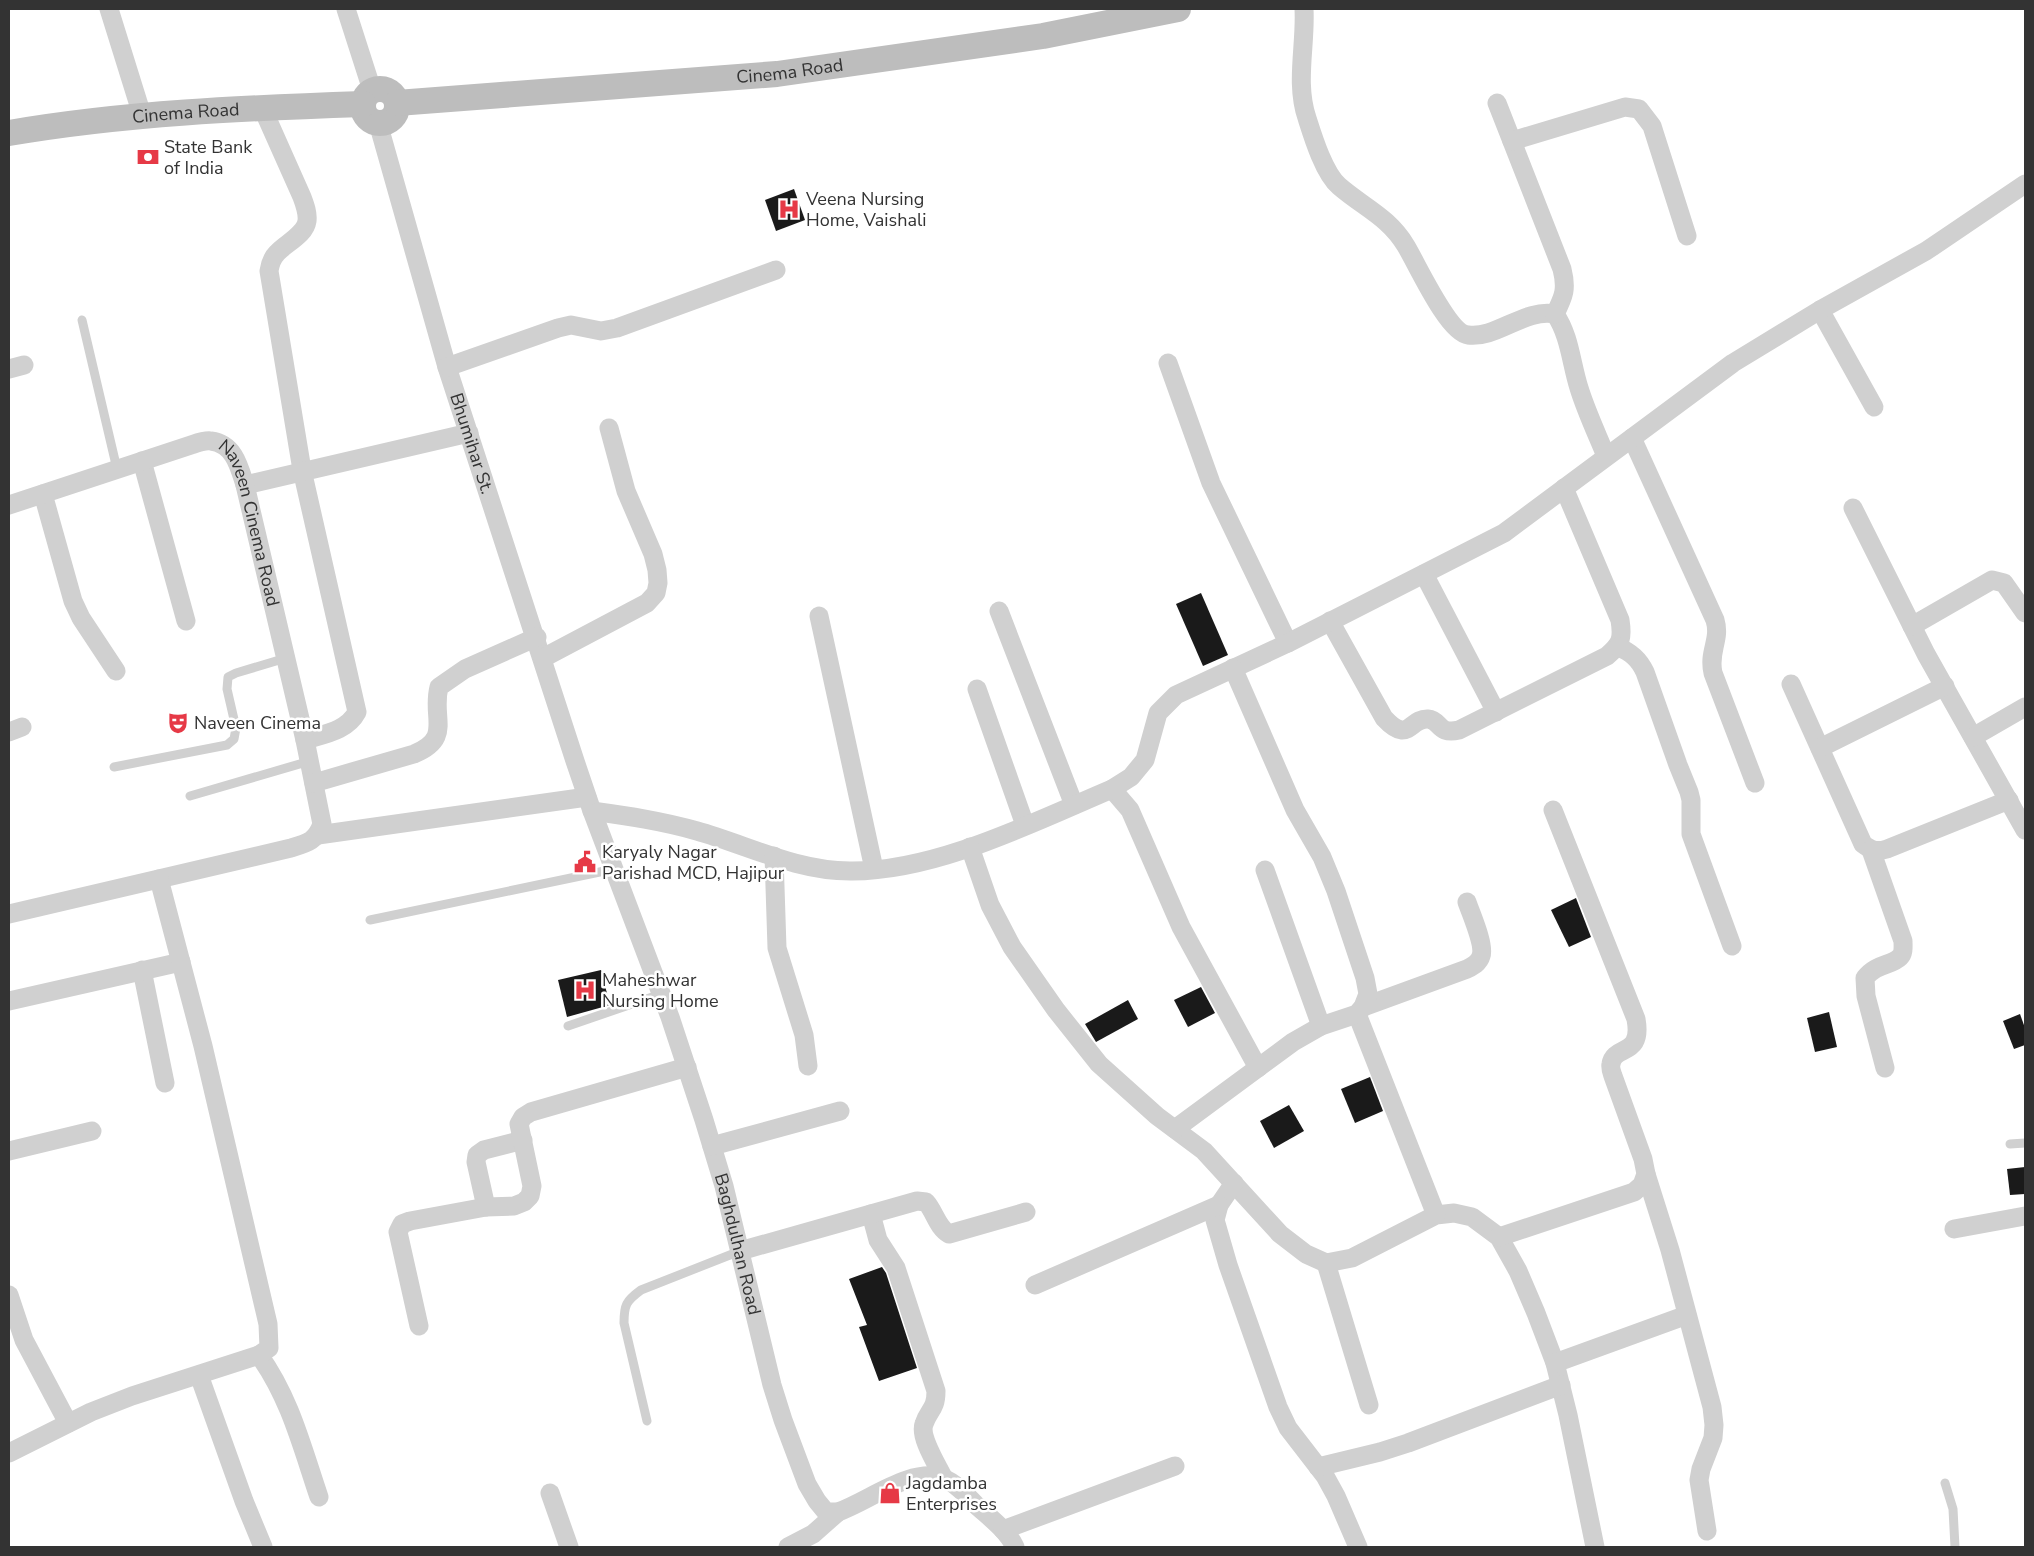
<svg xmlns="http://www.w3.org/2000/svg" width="2034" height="1556" font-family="'Nunito Sans',sans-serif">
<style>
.building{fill:#1a1a1a}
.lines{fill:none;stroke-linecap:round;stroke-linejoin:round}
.lane{stroke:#d0d0d0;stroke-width:9}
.street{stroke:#d0d0d0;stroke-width:19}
.secondary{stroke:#bdbdbd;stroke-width:26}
.labels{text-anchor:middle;stroke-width:5;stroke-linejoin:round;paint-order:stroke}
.street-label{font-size:18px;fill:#333;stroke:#fff}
.poi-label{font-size:18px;fill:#333;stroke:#fff;text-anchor:start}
</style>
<rect width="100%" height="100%" fill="#fff"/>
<g class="building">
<polygon points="794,189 805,220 776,231 765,200"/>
<polygon points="1201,593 1228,655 1203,666 1176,604"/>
<polygon points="1576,898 1591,937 1569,947 1551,910"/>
<polygon points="601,970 610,1005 567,1017 558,980"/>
<polygon points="1201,987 1215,1013 1188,1027 1174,1000"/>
<polygon points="1128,1000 1138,1019 1096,1042 1085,1024"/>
<polygon points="1829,1012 1837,1047 1815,1052 1807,1018"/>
<polygon points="2020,1014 2025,1028 2025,1045 2014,1049 2003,1021"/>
<polygon points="1370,1077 1383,1111 1355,1123 1341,1089"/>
<polygon points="1289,1105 1304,1131 1274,1148 1260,1121"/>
<polygon points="2025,1167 2025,1194 2010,1195 2007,1169"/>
<polygon points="882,1267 886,1273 917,1368 879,1381 859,1327 867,1325 849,1279"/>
</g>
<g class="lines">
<g class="lane">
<polyline points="82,320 117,469"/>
<polyline points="114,767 227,745 234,739 236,728 227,689 228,677 236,673 286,658"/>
<polyline points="190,796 310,761"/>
<polyline points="370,920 614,869"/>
<polyline points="568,1026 661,994"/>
<polyline points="2010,1144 2025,1143"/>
<path d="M647,1421L624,1323C624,1305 626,1301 641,1290L740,1251"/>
<polyline points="1945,1483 1953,1509 1955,1547"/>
</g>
<g class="street">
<polyline points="109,9 142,115"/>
<polyline points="346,9 372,90"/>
<path d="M1304,9C1306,45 1295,83 1307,118C1313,137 1324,173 1339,186C1363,207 1389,217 1406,246C1417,264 1448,333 1468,335C1496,339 1525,308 1555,314C1570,336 1571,363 1579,388C1586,411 1597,434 1606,456"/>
<path d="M1497,103L1562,269C1567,289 1564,296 1555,314"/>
<path d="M262,107L302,197C305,205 308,213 307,221C305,235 286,243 277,253C272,258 270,264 269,271L302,470L357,712C347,731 324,734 305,740"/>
<path id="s1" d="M378,123L447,367L575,761L592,811L670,1017L704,1120L724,1186L772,1385L783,1420L807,1484L817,1501L826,1512H838C869,1501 911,1467 943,1478C956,1483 966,1495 976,1505C989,1517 1007,1530 1015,1547"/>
<polyline points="1512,141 1625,107 1639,109 1652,126 1687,236"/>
<polyline points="1820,310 1874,407"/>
<polyline points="1168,363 1211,483 1288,643"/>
<polyline points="447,367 558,328 571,325 601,331 617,328 776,270"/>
<polyline points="9,369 24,365"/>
<path d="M1632,438L1715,620C1721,640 1708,651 1713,673L1755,783"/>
<polyline points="142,461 186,621"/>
<polyline points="245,485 469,433"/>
<polyline points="43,494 73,601 81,618 116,671"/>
<path id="s2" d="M9,505L191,445C197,443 205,440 211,441C234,444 239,466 245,485L305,740L322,824C316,841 308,843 291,848L9,914"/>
<polyline points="1853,508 1926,654 2025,830"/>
<polyline points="1424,574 1496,712"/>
<polyline points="999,611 1074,805"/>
<polyline points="819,616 874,869"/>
<path d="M1330,621L1384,718C1409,745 1409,718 1428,719C1441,720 1437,735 1459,730L1607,656C1621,644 1623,639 1620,620L1564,488"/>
<polyline points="1912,626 1992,580 2004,583 2025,613"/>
<path d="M1618,647C1631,652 1639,659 1645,672L1678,765L1689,792L1691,800V834L1732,946"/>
<polyline points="543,658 647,603 656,593 658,583 657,570 653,554 626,491 609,428"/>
<path d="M1791,684L1863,844C1872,851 1877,852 1887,849L2009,800"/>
<polyline points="977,689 1025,825"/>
<polyline points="9,732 22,727"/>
<polyline points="1973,737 2025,707"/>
<polyline points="1820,748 1945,686"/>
<path d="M314,783L414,754C453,738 431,718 439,687L465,669L537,637"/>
<polyline points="1112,789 1130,810 1181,927 1258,1068"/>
<path d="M592,811C628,816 662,821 697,831C747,845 796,871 850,871C935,872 1034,822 1112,789L1131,777L1145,760L1158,713L1176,695L1288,643L1504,533L1733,363L1820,310L1926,251L2025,184"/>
<polyline points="318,835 587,797"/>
<polyline points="970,847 990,905 1012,947 1056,1010 1099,1064 1157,1116 1204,1151 1280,1234 1306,1254 1326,1263 1352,1258 1436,1215 1454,1213 1472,1217 1499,1237 1518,1271 1536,1313 1555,1363 1568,1415 1595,1547"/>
<path d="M1871,850L1903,941C1903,946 1904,953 1900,957C1891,966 1877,963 1865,978L1866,996L1885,1068"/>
<polyline points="774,856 777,948 804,1035 808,1066"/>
<polyline points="1265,870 1321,1026"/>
<polyline points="142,970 165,1083"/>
<polyline points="9,1001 181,962"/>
<path d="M1363,1007L1467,969C1473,966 1479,963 1481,956C1485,945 1471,914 1467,902"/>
<polyline points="1357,1014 1436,1215"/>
<polyline points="1175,1129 1293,1042 1321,1026 1357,1014 1363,1007 1368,994 1365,978 1336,891 1322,857 1295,810 1233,668"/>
<polyline points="712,1146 840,1111"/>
<polyline points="9,1151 92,1131"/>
<polyline points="1646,1174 1670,1250 1712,1407 1714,1425 1713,1438 1701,1469 1699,1480 1707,1531"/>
<polyline points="1234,1183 1219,1205 1215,1220 1228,1265 1278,1407 1288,1428 1325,1476 1336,1496 1358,1547"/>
<polyline points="486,1207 476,1162 477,1155 484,1150 523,1140"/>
<path d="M871,1214L878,1240L896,1268L936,1391C936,1410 929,1409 924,1424C919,1437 938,1466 944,1479"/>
<polyline points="1954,1229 2025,1216"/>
<path d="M1499,1237L1634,1192L1642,1185L1646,1174L1643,1159L1613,1076C1612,1073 1610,1068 1611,1064C1614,1044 1643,1058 1636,1019L1553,810"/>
<path d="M740,1251L917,1201L926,1202C935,1212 937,1227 949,1234L1026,1212"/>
<polyline points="1326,1263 1369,1405"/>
<polyline points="1035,1285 1219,1205"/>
<polyline points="9,1295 24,1340 68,1423"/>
<polyline points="419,1326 398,1232 402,1224 410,1221 486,1207 514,1206 524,1202 530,1196 532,1186 519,1124 523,1117 531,1112 687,1067"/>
<path d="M259,1355C290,1398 302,1447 319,1497"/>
<polyline points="1555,1363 1687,1315"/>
<polyline points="199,1375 244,1501 263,1547"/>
<polyline points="9,1453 91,1412 132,1396 259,1355 269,1348 268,1324 203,1046 159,879"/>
<polyline points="1318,1467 1380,1452 1408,1443 1561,1385"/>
<polyline points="550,1493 569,1547"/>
<polyline points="1003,1530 1175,1466"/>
<polyline points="788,1547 813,1534 838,1512"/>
</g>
<g class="secondary">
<circle cx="380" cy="106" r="17"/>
<path id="s3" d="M397,103L777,74L1043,36L1178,9"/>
<path id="s4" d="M9,133C126,113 244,108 363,104"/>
</g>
</g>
<defs>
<g id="bank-bare" transform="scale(1.725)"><path d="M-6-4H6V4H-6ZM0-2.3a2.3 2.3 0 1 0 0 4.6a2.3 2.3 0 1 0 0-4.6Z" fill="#e63946" stroke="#fff" stroke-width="2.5" paint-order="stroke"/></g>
<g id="hospital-bare" transform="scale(1.725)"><path d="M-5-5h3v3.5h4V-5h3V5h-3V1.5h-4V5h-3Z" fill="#e63946" stroke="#fff" stroke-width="2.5" paint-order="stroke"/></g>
<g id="theatre-bare" transform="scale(1.725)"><path d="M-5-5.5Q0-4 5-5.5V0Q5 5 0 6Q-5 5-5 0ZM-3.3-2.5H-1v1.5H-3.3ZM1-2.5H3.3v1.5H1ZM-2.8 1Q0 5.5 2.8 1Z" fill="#e63946" stroke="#fff" stroke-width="2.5" paint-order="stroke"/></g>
<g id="civic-bare" transform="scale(1.725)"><path d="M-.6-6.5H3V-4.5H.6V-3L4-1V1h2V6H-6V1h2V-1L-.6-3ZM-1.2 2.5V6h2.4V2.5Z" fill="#e63946" stroke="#fff" stroke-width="2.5" paint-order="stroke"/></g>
<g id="shop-bare" transform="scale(1.725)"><path d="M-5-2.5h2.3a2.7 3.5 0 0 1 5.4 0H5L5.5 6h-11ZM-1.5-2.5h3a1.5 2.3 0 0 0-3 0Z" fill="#e63946" stroke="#fff" stroke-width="2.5" paint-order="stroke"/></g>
</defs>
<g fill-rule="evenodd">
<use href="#bank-bare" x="148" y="157"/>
<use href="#hospital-bare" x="789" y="209"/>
<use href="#theatre-bare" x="178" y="723"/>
<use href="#civic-bare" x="585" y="862"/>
<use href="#hospital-bare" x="585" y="990"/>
<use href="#shop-bare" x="890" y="1493"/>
</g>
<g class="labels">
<g class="street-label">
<text dy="6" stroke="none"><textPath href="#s3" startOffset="394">Cinema Road</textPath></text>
<text dy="6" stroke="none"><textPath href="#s4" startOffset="178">Cinema Road</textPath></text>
<text dy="6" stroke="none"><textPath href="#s1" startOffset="334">Bhumihar St.</textPath></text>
<text dy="6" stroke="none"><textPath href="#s2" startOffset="309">Naveen Cinema Road</textPath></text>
<text dy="6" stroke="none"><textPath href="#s1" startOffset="1178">Baghdulhan Road</textPath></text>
</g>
<g class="poi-label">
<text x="164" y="153">State Bank<tspan x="164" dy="21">of India</tspan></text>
<text x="806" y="205">Veena Nursing<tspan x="806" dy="21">Home, Vaishali</tspan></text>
<text x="194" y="729">Naveen Cinema</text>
<text x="602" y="858">Karyaly Nagar<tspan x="602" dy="21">Parishad MCD, Hajipur</tspan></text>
<text x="602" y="986">Maheshwar<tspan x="602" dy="21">Nursing Home</tspan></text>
<text x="906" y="1489">Jagdamba<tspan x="906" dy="21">Enterprises</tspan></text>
</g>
</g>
<rect width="2034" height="1556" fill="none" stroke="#333333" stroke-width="20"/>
</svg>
